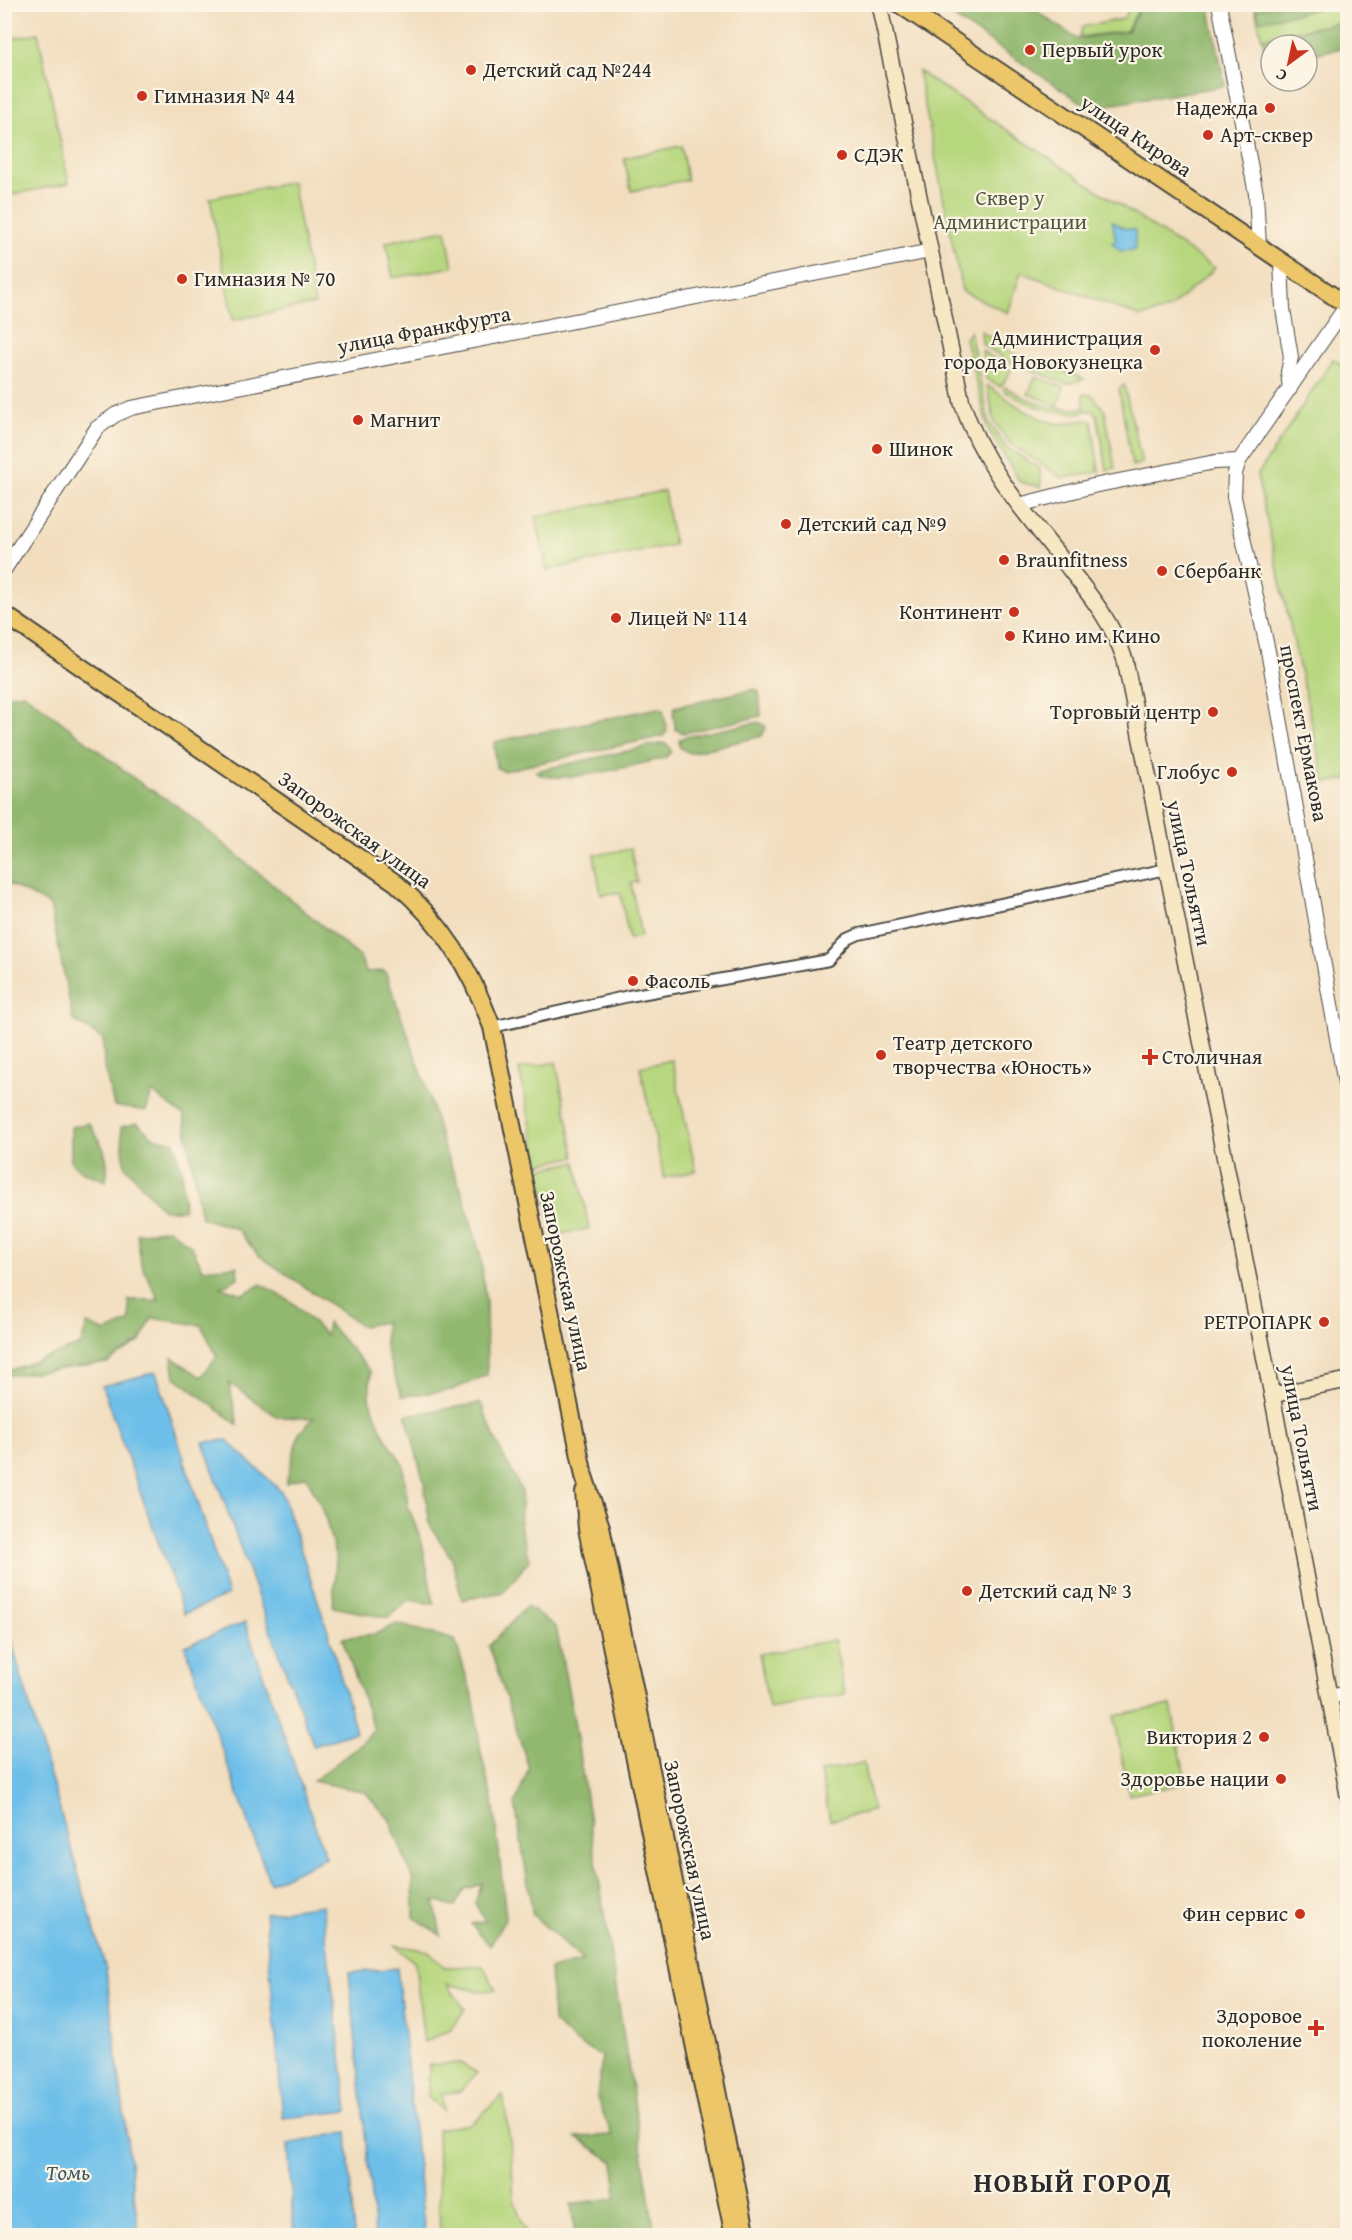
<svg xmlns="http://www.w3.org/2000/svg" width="1352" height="2240" font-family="'Gentium Book Plus',serif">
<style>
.green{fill:#b7d77f;stroke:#718155;stroke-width:1.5}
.forest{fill:#91b86e;stroke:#5e724c;stroke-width:1.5}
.water{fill:#6dbfe9;stroke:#4c758a;stroke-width:1.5}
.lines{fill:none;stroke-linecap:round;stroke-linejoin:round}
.minor-casing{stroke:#494641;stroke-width:14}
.tertiary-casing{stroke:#494641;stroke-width:16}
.secondary-casing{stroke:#494641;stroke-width:18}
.primary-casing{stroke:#494641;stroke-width:20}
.minor{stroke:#fff;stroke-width:10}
.tertiary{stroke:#fff;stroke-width:14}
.secondary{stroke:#f7e8c3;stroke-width:15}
.primary{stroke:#ecc669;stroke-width:16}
.poi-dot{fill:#c8321e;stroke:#fcf5e5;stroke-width:2}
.labels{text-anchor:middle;stroke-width:4.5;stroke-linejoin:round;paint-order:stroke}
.poi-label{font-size:21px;fill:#2b2b2b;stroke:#fcf5e5;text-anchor:start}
.street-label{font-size:21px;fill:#2b2b2b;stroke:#fcf5e5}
.park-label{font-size:21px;fill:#4e5640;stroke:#fcf5e5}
.water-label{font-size:22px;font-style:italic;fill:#3f5764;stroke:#fcf5e5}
.district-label{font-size:27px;font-weight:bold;letter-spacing:1.5px;fill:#2b2b2b;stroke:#fcf5e5}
</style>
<rect width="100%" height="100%" fill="#fcf5e5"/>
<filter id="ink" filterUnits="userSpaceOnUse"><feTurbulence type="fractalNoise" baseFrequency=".0167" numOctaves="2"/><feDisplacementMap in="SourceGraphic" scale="12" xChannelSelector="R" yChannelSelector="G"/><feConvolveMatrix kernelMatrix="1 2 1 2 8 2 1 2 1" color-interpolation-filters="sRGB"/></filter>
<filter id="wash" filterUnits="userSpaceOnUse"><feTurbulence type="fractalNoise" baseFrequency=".008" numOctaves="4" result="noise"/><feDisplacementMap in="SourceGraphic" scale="24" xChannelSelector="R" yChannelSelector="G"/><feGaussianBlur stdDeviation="1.35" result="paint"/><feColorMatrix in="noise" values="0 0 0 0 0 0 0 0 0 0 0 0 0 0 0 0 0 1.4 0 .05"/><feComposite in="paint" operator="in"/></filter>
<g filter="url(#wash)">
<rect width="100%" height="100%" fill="#f2debf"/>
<g class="green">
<polygon points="1261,4 1347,5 1347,47 1307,55 1307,45 1271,45 1271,62 1268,63 1254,6"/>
<polygon points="1132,5 1140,7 1126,31 1080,37 1082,27 1123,19"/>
<polygon points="38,33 69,183 5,196 5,40"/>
<polygon points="918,71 1215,268 1169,309 1141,317 1021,272 1008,313 962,291"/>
<polygon points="681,146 687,180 631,191 624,158"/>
<polygon points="292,182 315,304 233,320 210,198"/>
<polygon points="446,230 453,267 393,278 386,242"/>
<polygon points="981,331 1012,353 1085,379 1067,384 1008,361 982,344"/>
<polygon points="970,332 989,422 1006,447 1040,469 1041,487 1020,482 988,429 965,338"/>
<polygon points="982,351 1012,369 1001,387 986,379"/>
<polygon points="1333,359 1348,369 1348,779 1325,783 1257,476"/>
<polygon points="1035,377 1064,387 1058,405 1028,394"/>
<path d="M987,385C1008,399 1033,420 1059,424C1070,425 1081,417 1092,421L1099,472L1062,478L1009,443L994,421Z"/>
<polygon points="1124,385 1142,463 1132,466 1119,389"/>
<path d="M1006,387C1029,402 1054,411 1082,408L1083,413C1054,414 1028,407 1003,390Z"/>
<polygon points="1083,394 1092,395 1105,411 1115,468 1107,470 1097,415 1093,411 1085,411"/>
<polygon points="664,491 674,545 547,570 536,517"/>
<polygon points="631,849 637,882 631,883 641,937 629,939 620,892 601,895 594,855"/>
<polygon points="672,1060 696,1171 664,1178 640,1067"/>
<polygon points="556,1062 575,1157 539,1164 519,1069"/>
<polygon points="576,1162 589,1229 554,1235 539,1169"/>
<polygon points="834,1640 845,1694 769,1708 759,1654"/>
<polygon points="1171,1705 1186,1783 1129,1795 1114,1716"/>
<polygon points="863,1763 873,1811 830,1820 820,1772"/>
<polygon points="394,1945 429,1951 444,1967 483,1966 496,1990 478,1991 447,1984 465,2009 451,2029 424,2042 415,1963"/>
<polygon points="460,2063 477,2073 460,2091 442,2094 443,2111 428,2097 429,2065"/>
<polygon points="503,2095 511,2149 514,2200 527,2235 440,2235 437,2129 471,2124"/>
</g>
<g class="forest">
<polygon points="935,5 1028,5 1077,39 1127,31 1142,5 1209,5 1225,86 1090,108"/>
<polygon points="1278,5 1333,4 1333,6 1260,21 1256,9"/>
<polygon points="1338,23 1341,37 1347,36 1347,47 1307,55 1307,45 1271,45 1271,62 1268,63 1262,38"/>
<polygon points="755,689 759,692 761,716 684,733 676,730 673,715 675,707"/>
<polygon points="24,693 144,786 175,804 360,957 366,972 385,971 425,1083 444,1149 461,1189 480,1253 486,1303 487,1375 452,1390 402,1396 385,1348 385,1322 362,1326 258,1255 237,1229 201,1218 184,1116 152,1092 146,1111 114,1106 104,1066 103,1039 73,1020 50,905 5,882 5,696"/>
<polygon points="658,708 663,709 667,731 663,736 503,771 496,767 494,743 498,741"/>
<polygon points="759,722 766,727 762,736 690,753 680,748 679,740 685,737"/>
<path d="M663,743L670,747L671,752L665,758C643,763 549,789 536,771Z"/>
<path d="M89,1123C101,1142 111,1158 106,1181L81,1171L71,1162V1127Z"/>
<polygon points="137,1123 153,1137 174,1142 182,1172 184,1210 163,1210 125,1166 121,1127"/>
<polygon points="169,1229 191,1246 203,1269 237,1266 238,1278 221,1287 243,1294 261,1284 292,1302 326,1335 328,1323 371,1372 369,1398 382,1431 403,1465 408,1506 422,1543 434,1604 408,1600 388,1618 333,1607 336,1559 324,1512 306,1476 286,1483 299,1433 314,1418 278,1417 229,1383 238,1425 175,1377 172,1357 201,1377 217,1356 201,1325 152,1318 141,1341 107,1363 5,1376 5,1372 81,1345 87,1324 106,1332 130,1321 129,1300 159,1300 141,1264 137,1234"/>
<polygon points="481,1403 496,1441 522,1492 520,1525 529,1560 504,1592 462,1600 452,1559 430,1525 424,1482 406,1415"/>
<polygon points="527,1606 556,1627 574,1721 655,2235 575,2235 571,2204 616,2198 614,2162 576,2137 612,2135 597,2098 602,2056 575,2042 553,2022 550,1969 583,1961 533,1915 515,1803 529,1768 489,1646"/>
<polygon points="397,1624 455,1640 474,1701 481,1753 494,1808 506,1917 490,1946 471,1924 485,1921 475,1903 482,1884 465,1889 454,1907 434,1901 441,1935 414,1917 413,1880 390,1820 365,1792 313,1781 355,1749 374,1730 342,1638 375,1634"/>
</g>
<g class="water">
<polygon points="1112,221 1124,228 1135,230 1135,250 1121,251 1112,243 1116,240"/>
<polygon points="156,1372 228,1595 184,1614 102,1386"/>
<polygon points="227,1440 281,1491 328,1631 356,1732 314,1746 256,1592 203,1442"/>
<polygon points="4,1616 106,1970 139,2235 5,2235"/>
<polygon points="245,1622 326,1858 270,1883 185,1646"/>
<polygon points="322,1905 348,2111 283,2118 265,1913"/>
<polygon points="397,1968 425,2235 375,2235 349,1973"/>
<polygon points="347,2132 354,2235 294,2235 288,2144"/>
</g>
</g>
<g filter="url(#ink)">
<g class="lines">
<g class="minor-casing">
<polyline id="minor" points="492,1027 629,996 829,960 848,939 859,934 1167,869"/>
</g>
<g class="tertiary-casing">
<g id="tertiary">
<polyline points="1219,4 1256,194 1259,246"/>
<polyline points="1281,261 1283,309 1291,357 1288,372 1290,389"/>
<polyline points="1347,305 1239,461 1235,473 1234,497 1268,651 1348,1100"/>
<polyline points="1019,505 1093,486 1215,462 1239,461"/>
<polyline points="4,570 97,428 115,415 131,408 931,251"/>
<polyline points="1329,1697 1348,1693"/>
</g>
</g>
<g class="secondary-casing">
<g id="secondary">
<path d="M879,4L962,403C983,465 1024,512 1064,562C1089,594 1112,621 1125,660L1272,1395L1348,1795"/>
<polyline points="1272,1395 1348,1380"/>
</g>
</g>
<g class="primary-casing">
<g id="primary">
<polyline points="899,4 1348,306"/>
<path d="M4,614L396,883C444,925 470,968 492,1027L584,1476L601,1527L747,2236"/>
<polyline points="584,1492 587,1529 734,2236"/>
</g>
</g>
<use href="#minor" class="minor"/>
<use href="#tertiary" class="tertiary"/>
<use href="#secondary" class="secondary"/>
<use href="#primary" class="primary"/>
</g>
</g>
<g class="poi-dot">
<circle cx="1030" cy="50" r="6"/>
<circle cx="471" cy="70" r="6"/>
<circle cx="142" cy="96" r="6"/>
<circle cx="1270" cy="108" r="6"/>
<circle cx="1208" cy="135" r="6"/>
<circle cx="842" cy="155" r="6"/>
<circle cx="182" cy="279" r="6"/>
<circle cx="1155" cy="350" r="6"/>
<circle cx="358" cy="420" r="6"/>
<circle cx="877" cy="449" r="6"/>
<circle cx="786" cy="524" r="6"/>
<circle cx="1004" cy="560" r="6"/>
<circle cx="1162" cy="571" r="6"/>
<circle cx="1014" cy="612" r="6"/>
<circle cx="616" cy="618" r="6"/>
<circle cx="1010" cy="636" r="6"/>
<circle cx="1213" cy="712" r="6"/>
<circle cx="1232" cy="772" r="6"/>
<circle cx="633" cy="981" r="6"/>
<circle cx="881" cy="1055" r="6"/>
<path d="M1147 1048h6v6h6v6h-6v6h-6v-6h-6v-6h6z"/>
<circle cx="1324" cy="1322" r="6"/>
<circle cx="967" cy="1591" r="6"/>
<circle cx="1264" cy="1737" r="6"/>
<circle cx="1281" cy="1779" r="6"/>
<circle cx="1300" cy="1914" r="6"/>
<path d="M1313 2019h6v6h6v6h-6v6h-6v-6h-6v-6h6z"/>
</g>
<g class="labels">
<g class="poi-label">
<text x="1042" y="57">Первый урок</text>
<text x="483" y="77">Детский сад №244</text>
<text x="154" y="103">Гимназия № 44</text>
<text x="1258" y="115" text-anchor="end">Надежда</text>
<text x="1220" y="142">Арт-сквер</text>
<text x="854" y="162">СДЭК</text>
<text x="194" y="286">Гимназия № 70</text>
<text x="1143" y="345" text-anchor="end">Администрация<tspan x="1143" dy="24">города Новокузнецка</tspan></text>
<text x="370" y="427">Магнит</text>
<text x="889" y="456">Шинок</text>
<text x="798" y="531">Детский сад №9</text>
<text x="1016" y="567">Braunfitness</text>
<text x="1174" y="578">Сбербанк</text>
<text x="1002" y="619" text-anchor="end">Континент</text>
<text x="628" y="625">Лицей № 114</text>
<text x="1022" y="643">Кино им. Кино</text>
<text x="1201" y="719" text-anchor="end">Торговый центр</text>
<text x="1220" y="779" text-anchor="end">Глобус</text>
<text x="645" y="988">Фасоль</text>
<text x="893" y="1050">Театр детского<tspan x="893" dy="24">творчества «Юность»</tspan></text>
<text x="1162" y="1064">Столичная</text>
<text x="1312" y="1329" text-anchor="end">РЕТРОПАРК</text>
<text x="979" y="1598">Детский сад № 3</text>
<text x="1252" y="1744" text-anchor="end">Виктория 2</text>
<text x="1269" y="1786" text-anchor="end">Здоровье нации</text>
<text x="1288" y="1921" text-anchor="end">Фин сервис</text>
<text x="1302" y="2023" text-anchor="end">Здоровое<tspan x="1302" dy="24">поколение</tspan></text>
</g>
<g class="street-label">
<text transform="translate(1136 136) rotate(34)" y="7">улица Кирова</text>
<text transform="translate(424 330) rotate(-11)" y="7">улица Франкфурта</text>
<text transform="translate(1304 733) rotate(79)" y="7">проспект Ермакова</text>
<text transform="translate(355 830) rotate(36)" y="7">Запорожская улица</text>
<text transform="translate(1189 873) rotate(78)" y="7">улица Тольятти</text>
<text transform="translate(566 1281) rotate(78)" y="7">Запорожская улица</text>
<text transform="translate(1302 1438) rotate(79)" y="7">улица Тольятти</text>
<text transform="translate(690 1850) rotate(78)" y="7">Запорожская улица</text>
</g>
<g class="park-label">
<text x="1010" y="205">Сквер у<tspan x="1010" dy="24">Администрации</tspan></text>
</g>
<g class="water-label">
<text x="68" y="2180">Томь</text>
</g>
<g class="district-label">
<text x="1073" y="2192">НОВЫЙ ГОРОД</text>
</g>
</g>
<rect width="1352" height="2240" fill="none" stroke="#fcf5e5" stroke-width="24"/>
<g transform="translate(1289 63) rotate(213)"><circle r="28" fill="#fcf5e5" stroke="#a8a49b" stroke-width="1.5"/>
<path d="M0-4.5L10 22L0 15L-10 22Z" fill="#c8321e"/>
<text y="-9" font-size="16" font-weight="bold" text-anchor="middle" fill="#2b2b2b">С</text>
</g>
</svg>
